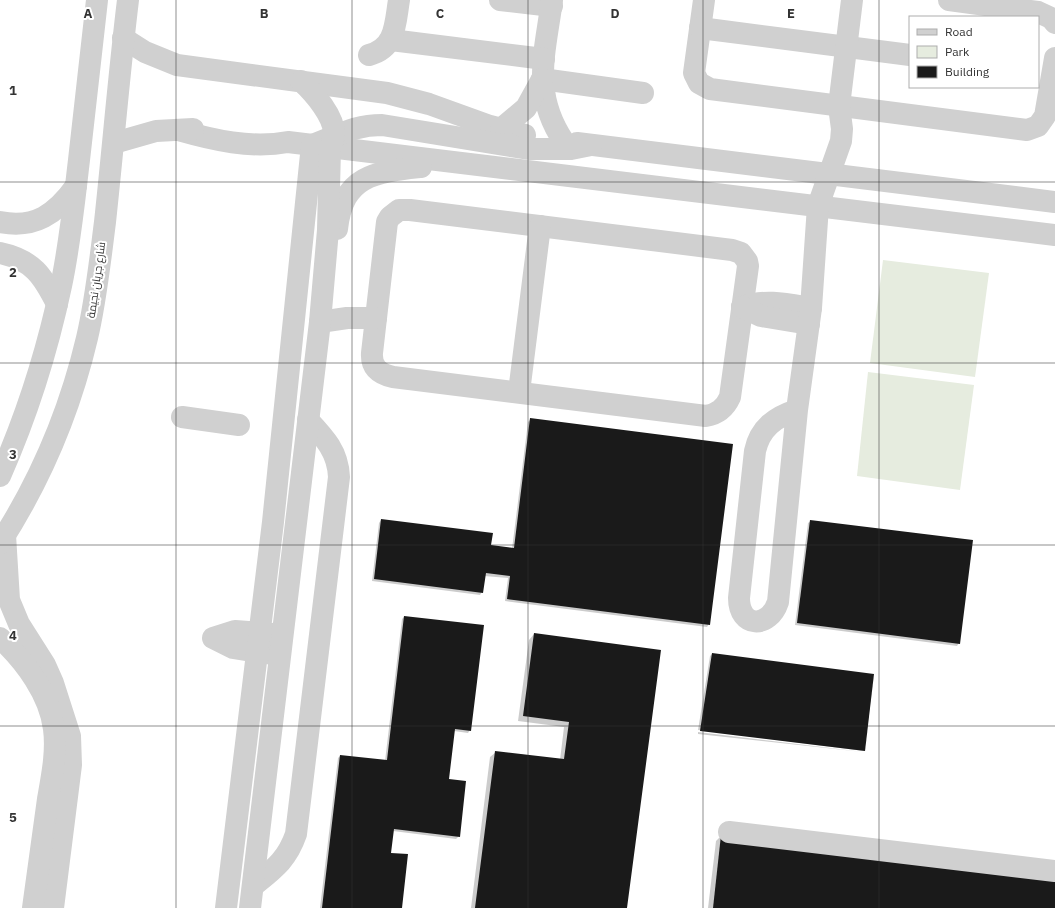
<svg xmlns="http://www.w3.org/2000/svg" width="1055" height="908" font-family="'IBM Plex Sans',Cairo,sans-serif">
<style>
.green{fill:#e6ecdf}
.shadow{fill:#0003}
.building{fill:#1a1a1a}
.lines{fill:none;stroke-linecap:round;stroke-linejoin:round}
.minor{stroke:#d0d0d0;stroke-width:22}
.grid{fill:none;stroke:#333;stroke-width:1;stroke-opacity:0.55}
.labels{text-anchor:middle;stroke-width:4;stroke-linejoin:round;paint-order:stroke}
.street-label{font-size:11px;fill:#333;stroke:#fff}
.grid-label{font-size:13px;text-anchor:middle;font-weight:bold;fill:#333;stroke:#fff;stroke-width:4;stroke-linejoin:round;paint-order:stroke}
</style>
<rect width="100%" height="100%" fill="#fff"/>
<g class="green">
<polygon points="883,260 989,273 975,377 870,363"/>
<polygon points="868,372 974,385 960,490 857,476"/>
</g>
<g class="shadow">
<polygon points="531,419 709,624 707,627 505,601 508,578 484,576 482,592 480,595 372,581 379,523 381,520 490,546 512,549 528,422"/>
<polygon points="811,521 959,643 957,646 795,625 808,523"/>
<polygon points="404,617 470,730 468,733 454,731 448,780 459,836 456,839 393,831 390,853 401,908 320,908 338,758 340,756 385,761 402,619"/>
<polygon points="534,634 660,651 626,908 471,908 490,757 496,752 560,760 564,727 518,721 529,640"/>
<polygon points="712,654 873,675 864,751 698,730 710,656"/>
<polygon points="698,732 863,752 698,734"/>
<polygon points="721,836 1055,908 708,908 716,841"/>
</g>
<g class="building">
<polygon points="530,418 733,444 710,625 507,599 510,576 486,573 483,593 374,579 381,519 493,533 491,545 514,548"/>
<polygon points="810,520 973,540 960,644 797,623"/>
<polygon points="404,616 484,625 471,731 455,729 449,779 466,781 460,837 394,829 391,853 408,854 402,908 322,908 340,755 387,760"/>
<polygon points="534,633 661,650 627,908 475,908 495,751 564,759 569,722 523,716"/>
<polygon points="712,653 874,674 865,751 700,731"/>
<polygon points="721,835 1055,878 1055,908 713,908"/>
</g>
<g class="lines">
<g class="minor">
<polyline points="500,0 552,6"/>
<path d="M552,0C545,54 531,93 564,142"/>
<polyline points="704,0 694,73 699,83 710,89 1027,130 1038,126 1045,116 1055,58"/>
<polyline points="949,0 1038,12 1051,18 1055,23"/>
<polyline points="700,28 910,55"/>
<polyline points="123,38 145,52 177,65 387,93 429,104 490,126 525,135"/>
<polyline points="391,40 544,59"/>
<path d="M369,55C396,48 395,24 399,0"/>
<polyline points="542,79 643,93"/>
<polyline points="501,129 526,108 542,79"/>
<path d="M178,130C213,140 251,149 288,142L1055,235"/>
<polyline points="114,143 156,131 193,129"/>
<polyline points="577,143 1055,202"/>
<path d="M399,210H410L732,250L741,253L747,261L748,266L730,397C725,408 718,414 706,416L393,377C380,374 371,368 372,353L387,222L390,217Z"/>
<path d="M0,222C35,229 56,214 76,186"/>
<path d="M337,229C343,175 375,172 421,167"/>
<path d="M0,253C33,260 43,276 57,304"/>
<path d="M742,307C766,299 787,304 811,308"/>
<polyline points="742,307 761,316 809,324"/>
<polyline points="320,322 347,318 376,318"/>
<polyline points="519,392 540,226"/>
<path d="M797,410C775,417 760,428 755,451L739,598C739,628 769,629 778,602L797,410L811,308L818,206L841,141L842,129L839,106L852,0"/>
<polyline points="182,417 239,425"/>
<path d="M0,476C27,415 47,352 61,286C70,244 74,202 79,160C85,107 91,53 97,0"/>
<polyline points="5,535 9,600 19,624 45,665 53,683 70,736 71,765 53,908"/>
<path d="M0,543C40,481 70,410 87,338C96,300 100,261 105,222C113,148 119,74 128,0"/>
<path d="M0,638C25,661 50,695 54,729C57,752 52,776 48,799C43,835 38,872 33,908"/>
<polyline points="272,654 233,648 213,638 235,631 273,634"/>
<polyline points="729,832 1055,871"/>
<path d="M253,886C274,869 287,860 296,834L339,477C338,452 325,438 308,420"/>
<path d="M226,908L273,522L312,145C338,136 353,125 382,125L529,149H571L591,145"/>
<path d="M250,908L320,322L328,230L330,148C331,144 334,139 334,135C335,117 314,93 301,81"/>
</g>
</g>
<path class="grid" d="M176,0V908M352,0V908M528,0V908M703,0V908M879,0V908M0,182H1055M0,363H1055M0,545H1055M0,726H1055"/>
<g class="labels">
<g class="street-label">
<text transform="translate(96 280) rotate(-82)" y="4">شارع جريان نجيمة</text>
</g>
</g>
<g class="grid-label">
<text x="88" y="18">A</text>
<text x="264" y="18">B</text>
<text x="440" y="18">C</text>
<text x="615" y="18">D</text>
<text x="791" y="18">E</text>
<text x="13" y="95">1</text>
<text x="13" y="277">2</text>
<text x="13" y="459">3</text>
<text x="13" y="640">4</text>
<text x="13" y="822">5</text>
</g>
<rect x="909" y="16" width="130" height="72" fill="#ffffff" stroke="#adadad"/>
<rect x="917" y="29" width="20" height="6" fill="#d0d0d0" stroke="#adadad"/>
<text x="945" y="36" font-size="12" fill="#333333">Road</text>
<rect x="917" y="46" width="20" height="12" fill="#e6ecdf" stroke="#adadad"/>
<text x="945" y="56" font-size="12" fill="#333333">Park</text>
<rect x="917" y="66" width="20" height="12" fill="#1a1a1a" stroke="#adadad"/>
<text x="945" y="76" font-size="12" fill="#333333">Building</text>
</svg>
